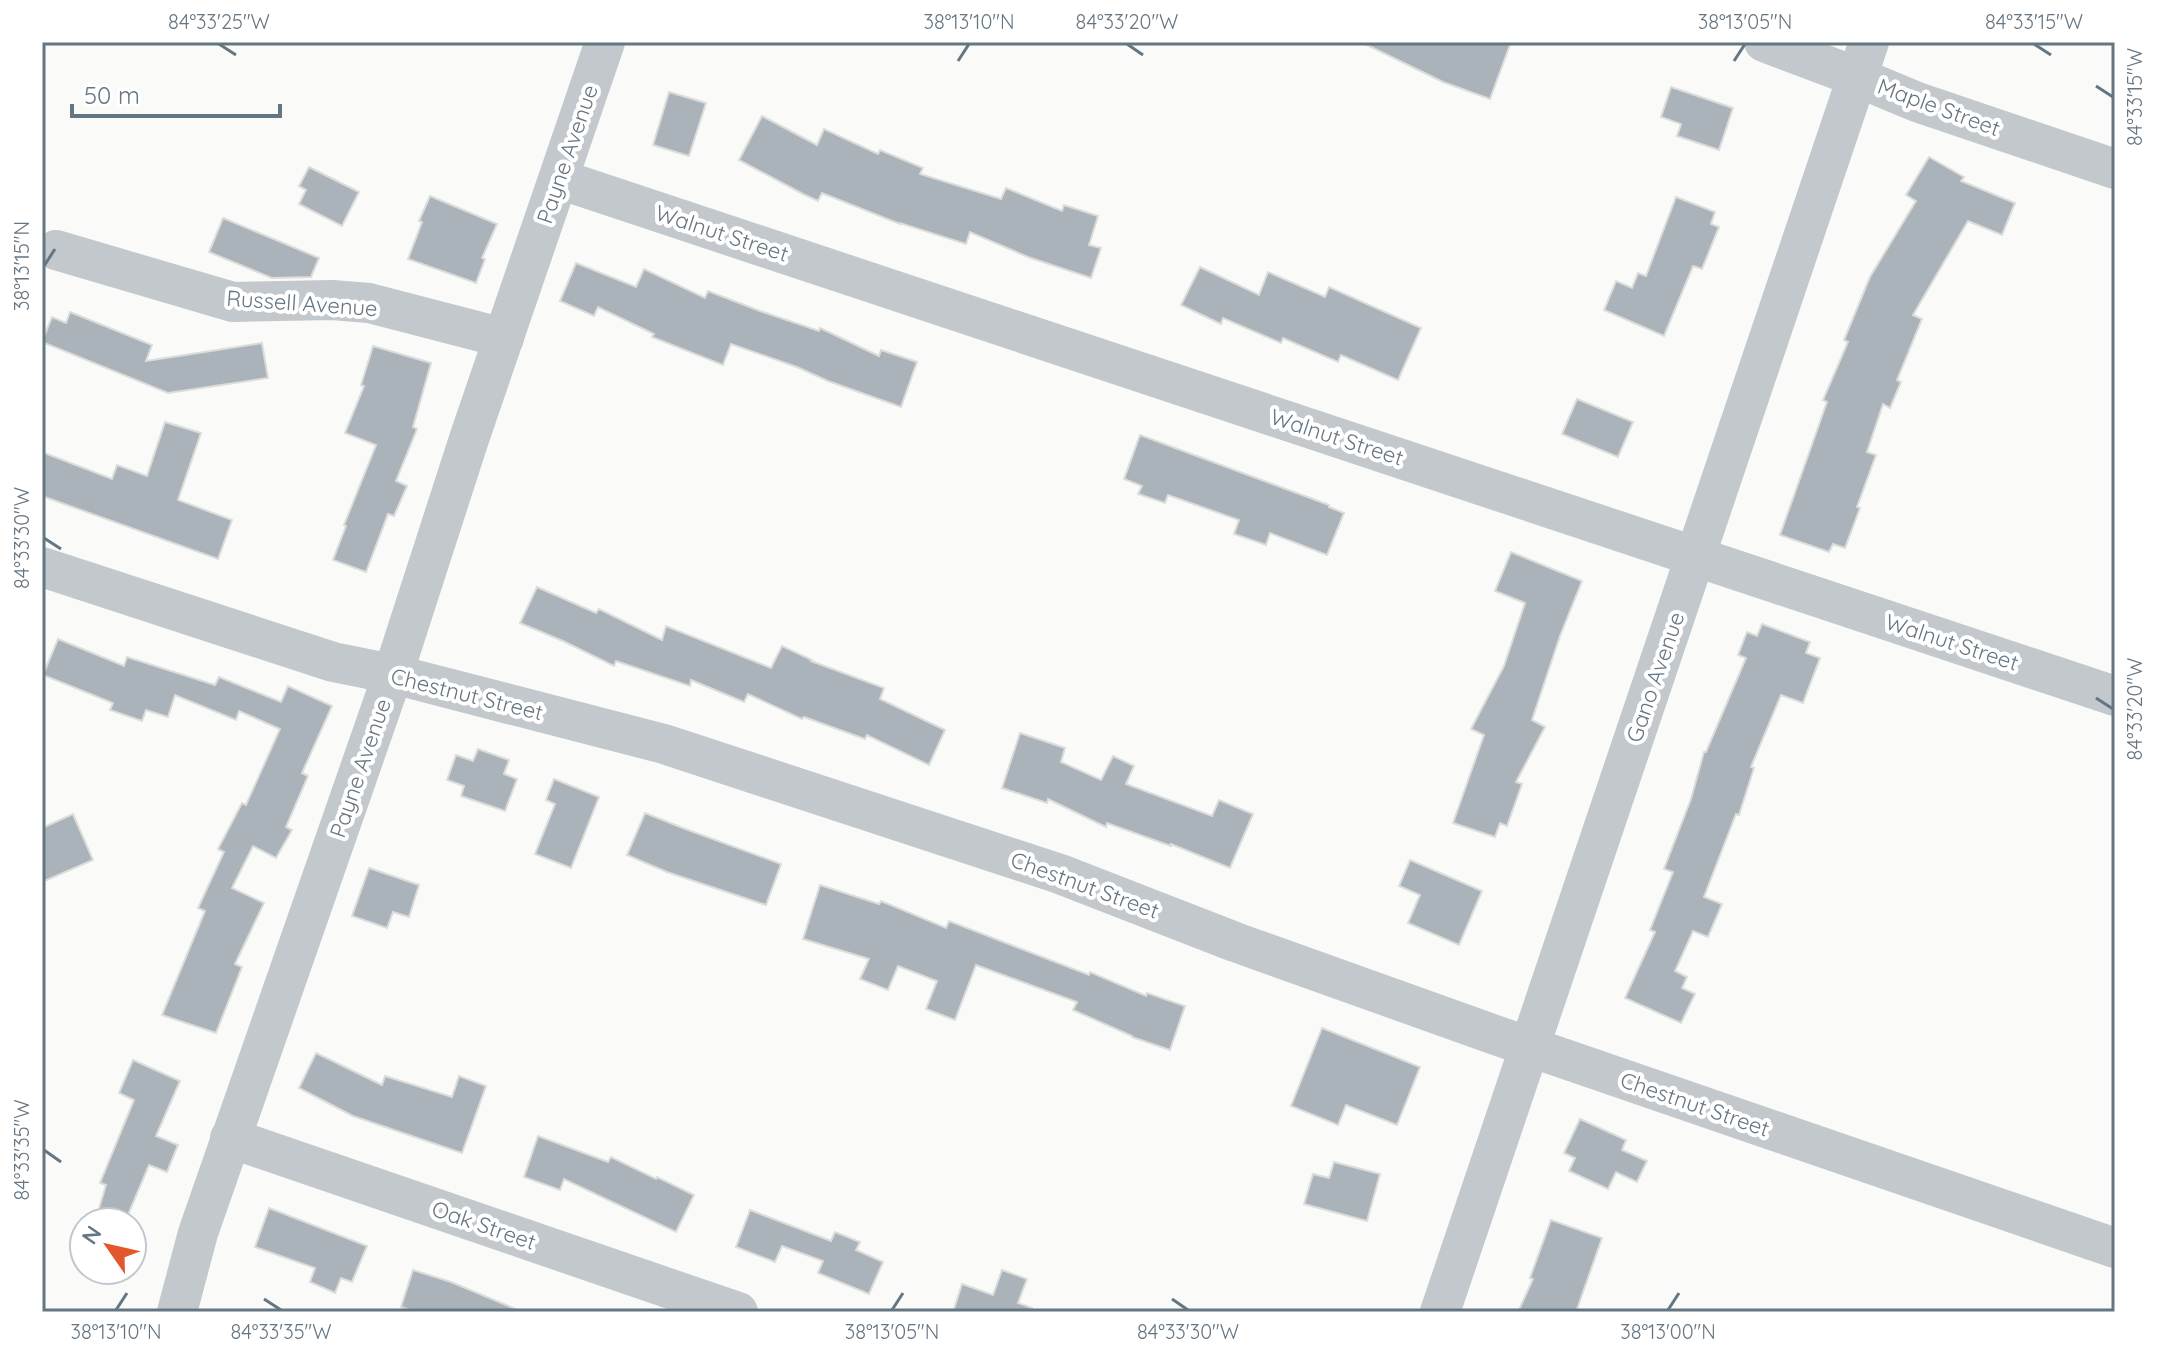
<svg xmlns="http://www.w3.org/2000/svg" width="2157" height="1354" font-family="Quicksand,sans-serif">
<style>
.building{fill:#aab3b9;stroke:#dcdcda;stroke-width:2}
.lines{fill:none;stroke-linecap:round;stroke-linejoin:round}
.minor{stroke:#c3c8cc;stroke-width:40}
.ticks{fill:none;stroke:#657683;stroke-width:3}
.labels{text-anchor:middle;stroke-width:8;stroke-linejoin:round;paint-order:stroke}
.street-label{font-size:22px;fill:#657683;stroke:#fff}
.neatline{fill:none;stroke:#657683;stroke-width:3}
.ticks-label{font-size:20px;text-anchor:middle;fill:#657683}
</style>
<rect width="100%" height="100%" fill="#fafaf8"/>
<g class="building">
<polygon points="1361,42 1511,42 1490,99 1443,82"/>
<polygon points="1671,87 1733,108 1719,150 1677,136 1681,124 1661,117"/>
<polygon points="669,92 706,103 689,156 653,145"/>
<polygon points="762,116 817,145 824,129 878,154 880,150 923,168 920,174 1001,199 1006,188 1062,211 1064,205 1098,216 1089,245 1101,248 1091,278 1028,257 970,232 966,244 900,223 900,224 822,193 818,201 803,194 739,160"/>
<polygon points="1929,157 1964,177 1961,181 2015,203 2002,235 1968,221 1913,315 1922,319 1897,380 1901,382 1890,408 1883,404 1867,452 1876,455 1857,507 1860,508 1845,548 1833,544 1829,552 1780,535 1827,402 1823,400 1848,342 1844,340 1870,277 1916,201 1906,195"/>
<polygon points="309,167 359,192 342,226 299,204 306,190 299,186"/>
<polygon points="430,196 497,224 482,258 485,259 476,283 408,259 422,222 419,221"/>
<polygon points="1676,197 1715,212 1711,224 1719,227 1702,269 1693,266 1664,336 1604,310 1616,281 1632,288 1638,273 1646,276"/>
<polygon points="223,218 319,258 311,277 272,278 209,252"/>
<polygon points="576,263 636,287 644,269 705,298 708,291 760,311 819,331 820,328 879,356 881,350 917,362 901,407 828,381 797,367 731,344 723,365 652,337 654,334 598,307 594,316 560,301"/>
<polygon points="1200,267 1259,295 1268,272 1325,297 1329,287 1421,328 1398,380 1341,355 1338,362 1283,338 1281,343 1223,318 1221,324 1181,305"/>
<polygon points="70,312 152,345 146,361 262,343 268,378 168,393 42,342 52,317 66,323"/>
<polygon points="373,346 431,363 413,427 417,429 396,481 407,486 394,516 388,514 366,572 333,560 346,526 344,525 376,445 345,433 364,386 361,385"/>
<polygon points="1577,399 1633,422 1618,457 1562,434"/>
<polygon points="165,422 201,433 178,500 232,520 218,559 42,496 42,452 112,479 117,465 147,476"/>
<polygon points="1140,435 1329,505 1329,507 1344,513 1327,555 1270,533 1266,545 1234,534 1239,520 1168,495 1165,503 1138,494 1142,486 1124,479"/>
<polygon points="1511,552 1582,581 1560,636 1532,720 1545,727 1516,782 1522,784 1507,826 1500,823 1495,837 1453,823 1484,735 1471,729 1504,666 1525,603 1495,591"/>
<polygon points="537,587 596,613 599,609 662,640 666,626 771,668 782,646 812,660 811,661 884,688 880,699 945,730 929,765 867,735 865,739 804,717 802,719 748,694 744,702 691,680 690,686 616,661 614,666 563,641 520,623"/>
<polygon points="1762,624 1810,642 1806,653 1820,658 1803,703 1781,695 1751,767 1754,768 1739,815 1736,814 1704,897 1722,904 1708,937 1693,931 1675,971 1687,977 1682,988 1695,994 1681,1023 1625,998 1655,932 1650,930 1673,872 1664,869 1691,799 1704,752 1706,752 1746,658 1738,655 1747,632 1757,636"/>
<polygon points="58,639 124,666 127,657 215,685 219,677 281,702 288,686 332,706 302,773 308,776 286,827 292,830 276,858 253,846 232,888 264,903 235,964 242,967 216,1033 162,1015 205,911 198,908 224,852 218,849 242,803 246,805 280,729 239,711 236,720 175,695 168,717 146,710 142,721 110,710 113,703 43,675"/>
<polygon points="1020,733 1065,748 1061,762 1101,780 1113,756 1134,766 1126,784 1212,816 1219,800 1253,814 1230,868 1171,844 1171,846 1107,823 1106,827 1048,799 1047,803 1002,788"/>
<polygon points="478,749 509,760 504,774 517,779 505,811 461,796 464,786 447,780 456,755 473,761"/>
<polygon points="554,779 599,797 571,868 535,854 555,804 546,800"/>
<polygon points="645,813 688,830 781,864 766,905 667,872 627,855"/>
<polygon points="73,814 93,860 42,882 42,828"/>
<polygon points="1410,860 1482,891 1459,945 1408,923 1420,895 1399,886"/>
<polygon points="369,868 419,885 409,917 393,912 387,928 352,916"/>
<polygon points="820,885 879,904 881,901 946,928 949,921 1089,975 1090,972 1146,996 1147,993 1185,1006 1170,1050 1132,1037 1132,1036 1073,1010 1077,1002 976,965 955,1020 926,1009 937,981 898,966 888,990 860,979 869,959 803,939"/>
<polygon points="1322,1028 1420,1067 1397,1125 1346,1105 1338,1125 1291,1106"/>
<polygon points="316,1053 382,1085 385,1076 452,1097 459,1076 486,1086 462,1153 353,1116 299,1088"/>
<polygon points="133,1060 180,1081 156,1136 178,1145 167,1172 149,1165 125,1222 95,1222 106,1185 100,1183 134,1100 119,1093"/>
<polygon points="1580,1119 1626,1140 1622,1150 1647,1161 1637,1182 1616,1172 1608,1189 1569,1171 1575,1158 1564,1153"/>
<polygon points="538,1136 608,1162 611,1157 656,1179 657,1177 694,1195 676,1232 564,1179 560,1190 524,1177"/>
<polygon points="1334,1162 1380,1174 1367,1221 1304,1204 1313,1174 1329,1178"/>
<polygon points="269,1208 367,1246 352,1282 341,1278 335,1293 310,1282 315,1268 255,1247"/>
<polygon points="750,1210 831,1241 835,1232 860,1242 856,1250 883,1262 869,1294 818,1273 823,1261 782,1246 775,1262 736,1247"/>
<polygon points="1551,1220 1602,1238 1576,1312 1518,1312 1533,1279 1530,1278"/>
<polygon points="413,1270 451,1282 523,1312 416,1312 401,1307"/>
<polygon points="1002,1270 1027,1279 1018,1303 1032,1308 1031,1312 953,1312 962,1284 993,1295"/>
</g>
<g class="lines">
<g class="minor">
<polyline points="1764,42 1857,77 1917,102 2115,169"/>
<polyline points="559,179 2115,696"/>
<polyline points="56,250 233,302 332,300 369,303 504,338"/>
<polyline points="42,567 333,662 393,674 664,744 1060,874 1235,942 1498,1036 2115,1248"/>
<polyline points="230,1138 738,1312"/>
<polyline points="177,1312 198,1233 393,674 469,439 605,42"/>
<polyline points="1440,1312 1869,42"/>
</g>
</g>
<path class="ticks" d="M219,44L236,55M1127,44L1143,55M2034,44L2051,55M958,61L969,44M1734,61L1745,44M2096,86L2113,97M44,266L55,249M44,538L61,549M2096,698L2113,709M44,1150L61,1162M264,1299L281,1310M1172,1299L1188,1310M116,1310L127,1293M892,1310L903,1293M1668,1310L1679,1293"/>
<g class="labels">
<g class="street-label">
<text transform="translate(1939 107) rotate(20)" y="8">Maple Street</text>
<text transform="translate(567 154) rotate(-71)" y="8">Payne Avenue</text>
<text transform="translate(722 233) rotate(18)" y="8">Walnut Street</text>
<text transform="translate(302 303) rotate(4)" y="8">Russell Avenue</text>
<text transform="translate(1337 437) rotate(18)" y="8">Walnut Street</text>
<text transform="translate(1952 642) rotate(18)" y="8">Walnut Street</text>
<text transform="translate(1655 677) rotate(-71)" y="8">Gano Avenue</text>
<text transform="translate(467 694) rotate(14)" y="8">Chestnut Street</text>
<text transform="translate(360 768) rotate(-71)" y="8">Payne Avenue</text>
<text transform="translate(1085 885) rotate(20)" y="8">Chestnut Street</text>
<text transform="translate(1695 1104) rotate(19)" y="8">Chestnut Street</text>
<text transform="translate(484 1225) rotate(19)" y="8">Oak Street</text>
</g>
</g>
<rect width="2157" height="1354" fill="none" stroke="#ffffff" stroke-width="88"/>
<g transform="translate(108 1246) rotate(304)"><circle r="38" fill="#ffffff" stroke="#c1c8cd" stroke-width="2"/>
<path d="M0-6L14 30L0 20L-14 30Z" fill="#e4572e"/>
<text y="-12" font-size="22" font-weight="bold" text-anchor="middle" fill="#657683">N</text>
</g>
<path d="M72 104v12h208v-12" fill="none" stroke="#657683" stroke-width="4"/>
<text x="84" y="104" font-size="24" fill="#657683" stroke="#ffffff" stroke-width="6" paint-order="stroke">50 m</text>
<rect x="44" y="44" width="2069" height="1266" class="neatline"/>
<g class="ticks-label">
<text x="219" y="29">84°33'25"W</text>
<text x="969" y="29">38°13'10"N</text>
<text x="1127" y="29">84°33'20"W</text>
<text x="1745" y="29">38°13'05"N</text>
<text x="2034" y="29">84°33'15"W</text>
<text transform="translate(2135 97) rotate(-90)" y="7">84°33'15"W</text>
<text transform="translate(22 266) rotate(-90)" y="7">38°13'15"N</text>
<text transform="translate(22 538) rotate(-90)" y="7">84°33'30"W</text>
<text transform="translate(2135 709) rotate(-90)" y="7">84°33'20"W</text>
<text transform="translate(22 1150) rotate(-90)" y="7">84°33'35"W</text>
<text x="116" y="1339">38°13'10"N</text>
<text x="281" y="1339">84°33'35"W</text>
<text x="892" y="1339">38°13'05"N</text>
<text x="1188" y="1339">84°33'30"W</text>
<text x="1668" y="1339">38°13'00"N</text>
</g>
</svg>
